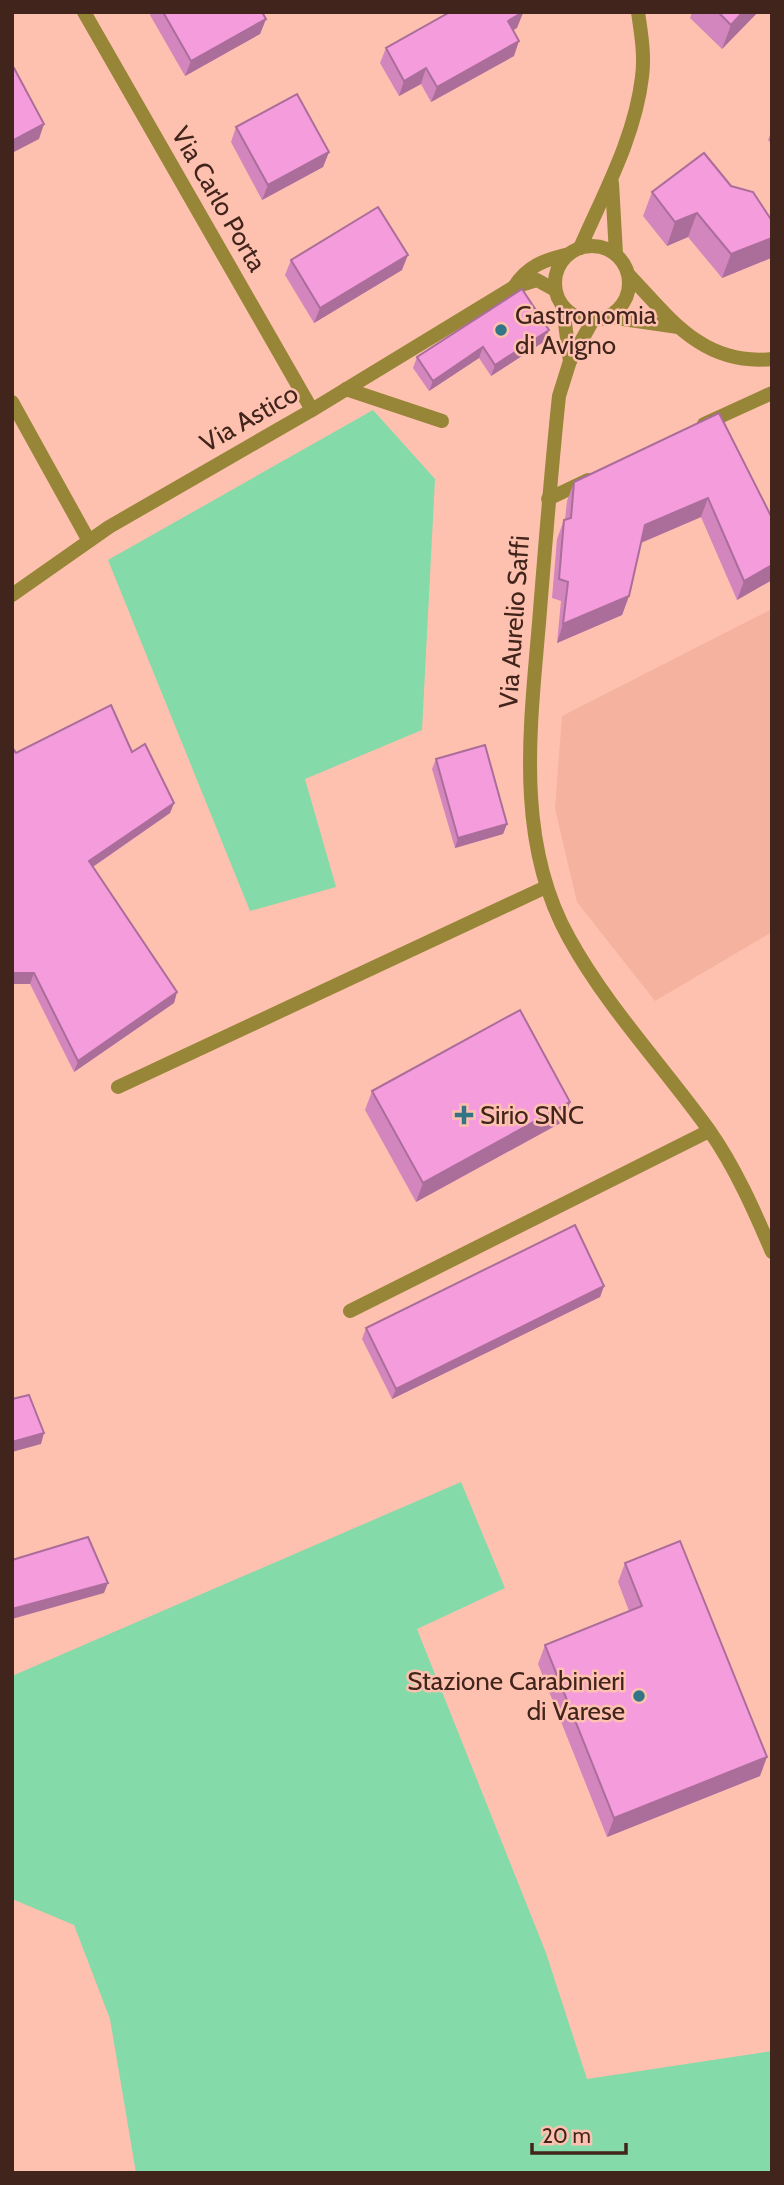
<svg xmlns="http://www.w3.org/2000/svg" width="784" height="2185" font-family="Cabin,sans-serif">
<style>
.built{fill:#f4b29f}
.green{fill:#84daa8}
.lines{fill:none;stroke-linecap:round;stroke-linejoin:round}
.service{stroke:#978637;stroke-width:14}
.minor{stroke:#978637;stroke-width:14}
.wall{fill:#d286bd}
.shaded-wall{fill:#ab6d9a}
.building{fill:#f49cdc;stroke:#ab6d9a;stroke-width:2}
.poi-dot{fill:#327586;stroke:#ffc1af;stroke-width:2.5}
.labels{text-anchor:middle;stroke-width:5;stroke-linejoin:round;paint-order:stroke}
.street-label{font-size:26px;fill:#41241b;stroke:#ffc1af}
.poi-label{font-size:26px;fill:#41241b;stroke:#ffc1af;text-anchor:start}
</style>
<rect width="100%" height="100%" fill="#ffc1af"/>
<polygon class="built" points="772,609 772,932 655,1001 577,902 555,809 562,716"/>
<g class="green">
<polygon points="373,410 435,479 422,730 305,779 336,887 250,911 108,560"/>
<polygon points="461,1482 505,1588 417,1629 546,1953 587,2079 772,2051 772,2173 136,2173 110,2019 74,1925 12,1899 12,1676"/>
</g>
<g class="lines">
<g class="service">
<polyline points="346,389 442,421"/>
<polyline points="12,402 89,541"/>
<polyline points="704,424 772,393"/>
<polyline points="548,499 588,480"/>
</g>
<g class="minor">
<polyline points="84,12 312,410"/>
<polyline points="612,183 616,254"/>
<circle cx="592" cy="283" r="37"/>
<path d="M580,248C604,193 635,137 642,77C645,55 641,33 638,12"/>
<path d="M629,275C671,320 704,366 772,359"/>
<path d="M514,287C527,266 544,260 569,254"/>
<polyline points="563,308 570,361"/>
<polyline points="609,317 678,327"/>
<path d="M593,320L570,361L559,396C551,472 545,547 539,623C530,729 515,841 569,938C607,1007 663,1066 709,1130C735,1167 754,1210 772,1252"/>
<polyline points="12,595 109,527 312,410 514,287 537,280 555,290"/>
<polyline points="118,1087 546,887"/>
<polyline points="350,1311 709,1131"/>
</g>
</g>
<g class="wall">
<polygon points="151,12 262,12 266,19 260,34 185,76 150,15"/>
<polygon points="692,12 758,12 722,49 690,18"/>
<polygon points="517,28 513,30 514,56 431,102 421,84 399,96 380,63 386,48"/>
<polygon points="236,127 329,152 323,167 262,200 231,142"/>
<polygon points="772,130 772,145 768,140"/>
<polygon points="731,186 771,258 722,278 688,237 667,246 643,216 652,192"/>
<polygon points="291,260 402,270 314,323 285,275"/>
<polygon points="522,289 545,341 491,376 479,358 429,391 413,368 417,357"/>
<polygon points="719,413 772,518 772,580 737,600 701,517 641,543 629,596 622,615 557,643 561,601 552,598 557,539 564,520 565,520 567,501 574,482"/>
<polygon points="132,752 174,803 170,813 93,867 177,992 174,1003 74,1072 30,984 16,753"/>
<polygon points="436,759 507,824 503,834 455,848 432,769"/>
<polygon points="372,1091 570,1102 564,1121 416,1202 365,1110"/>
<polygon points="604,1286 600,1297 392,1399 362,1339 366,1328"/>
<polygon points="625,1563 760,1776 607,1837 538,1664 545,1645 629,1611 618,1582"/>
</g>
<g class="shaded-wall">
<polygon points="743,12 758,12 722,49 731,25"/>
<polygon points="523,13 517,28 502,36 508,21"/>
<polygon points="266,19 260,34 185,76 191,61"/>
<polygon points="519,41 514,56 431,102 437,87"/>
<polygon points="426,68 421,84 399,96 404,81"/>
<polygon points="44,124 39,139 12,153 12,141"/>
<polygon points="329,152 323,167 262,200 268,185"/>
<polygon points="697,213 688,237 667,246 675,222"/>
<polygon points="772,238 771,258 722,278 731,254"/>
<polygon points="408,255 402,270 314,323 320,308"/>
<polygon points="549,330 545,341 491,376 495,365"/>
<polygon points="483,347 479,358 429,391 433,381"/>
<polygon points="708,498 701,517 638,544 645,525"/>
<polygon points="772,565 772,580 737,600 744,581"/>
<polygon points="629,596 622,615 557,643 563,624"/>
<polygon points="174,803 170,813 85,872 89,861"/>
<polygon points="507,824 503,834 455,848 458,838"/>
<polygon points="12,973 34,973 30,984 12,984"/>
<polygon points="177,992 174,1003 74,1072 78,1061"/>
<polygon points="570,1102 564,1121 416,1202 423,1183"/>
<polygon points="604,1286 600,1297 392,1399 396,1389"/>
<polygon points="44,1433 41,1444 12,1452 12,1442"/>
<polygon points="108,1583 104,1593 12,1619 12,1609"/>
<polygon points="767,1757 760,1776 607,1837 614,1818"/>
</g>
<g class="building">
<polygon points="163,12 262,12 266,19 191,61"/>
<polygon points="450,12 523,12 508,21 519,41 437,87 426,68 404,81 386,48"/>
<polygon points="718,12 743,12 731,25"/>
<polygon points="12,68 14,68 44,124 12,141"/>
<polygon points="297,94 329,152 268,185 236,127"/>
<polygon points="704,153 731,186 753,192 772,221 772,238 731,254 697,213 675,222 652,192"/>
<polygon points="378,207 408,255 320,308 291,260"/>
<polygon points="522,289 549,330 495,365 483,347 433,381 417,357"/>
<polygon points="719,413 772,518 772,565 744,581 708,498 645,525 629,596 563,624 568,582 559,579 564,520 571,518 574,482"/>
<polygon points="111,705 132,752 145,744 174,803 89,861 177,992 78,1061 34,973 12,973 12,747 16,753"/>
<polygon points="485,745 507,824 458,838 436,759"/>
<polygon points="520,1010 570,1102 423,1183 372,1091"/>
<polygon points="575,1225 604,1286 396,1389 366,1328"/>
<polygon points="29,1395 44,1433 12,1442 12,1399"/>
<polygon points="88,1537 108,1583 12,1609 12,1560"/>
<polygon points="680,1541 767,1757 614,1818 545,1645 642,1606 625,1563"/>
</g>
<g class="poi-dot">
<circle cx="501" cy="330" r="7"/>
<path d="M460.5 1104.5h7v7h7v7h-7v7h-7v-7h-7v-7h7z"/>
<circle cx="639" cy="1696" r="7"/>
</g>
<g class="labels">
<g class="street-label">
<text transform="translate(219 199) rotate(60)" y="9">Via Carlo Porta</text>
<text transform="translate(249 418) rotate(-30)" y="9">Via Astico</text>
<text transform="translate(514 622) rotate(-86)" y="9">Via Aurelio Saffi</text>
</g>
<g class="poi-label">
<text x="515" y="324">Gastronomia<tspan x="515" dy="30">di Avigno</tspan></text>
<text x="480" y="1124">Sirio SNC</text>
<text x="625" y="1690" text-anchor="end">Stazione Carabinieri<tspan x="625" dy="30">di Varese</tspan></text>
</g>
</g>
<rect width="784" height="2185" fill="none" stroke="#41241b" stroke-width="28"/>
<path d="M532 2143v10h94v-10" fill="none" stroke="#41241b" stroke-width="3.5"/>
<text x="542" y="2143" font-size="21" fill="#41241b" stroke="#ffc1af" stroke-width="5" paint-order="stroke">20 m</text>
</svg>
